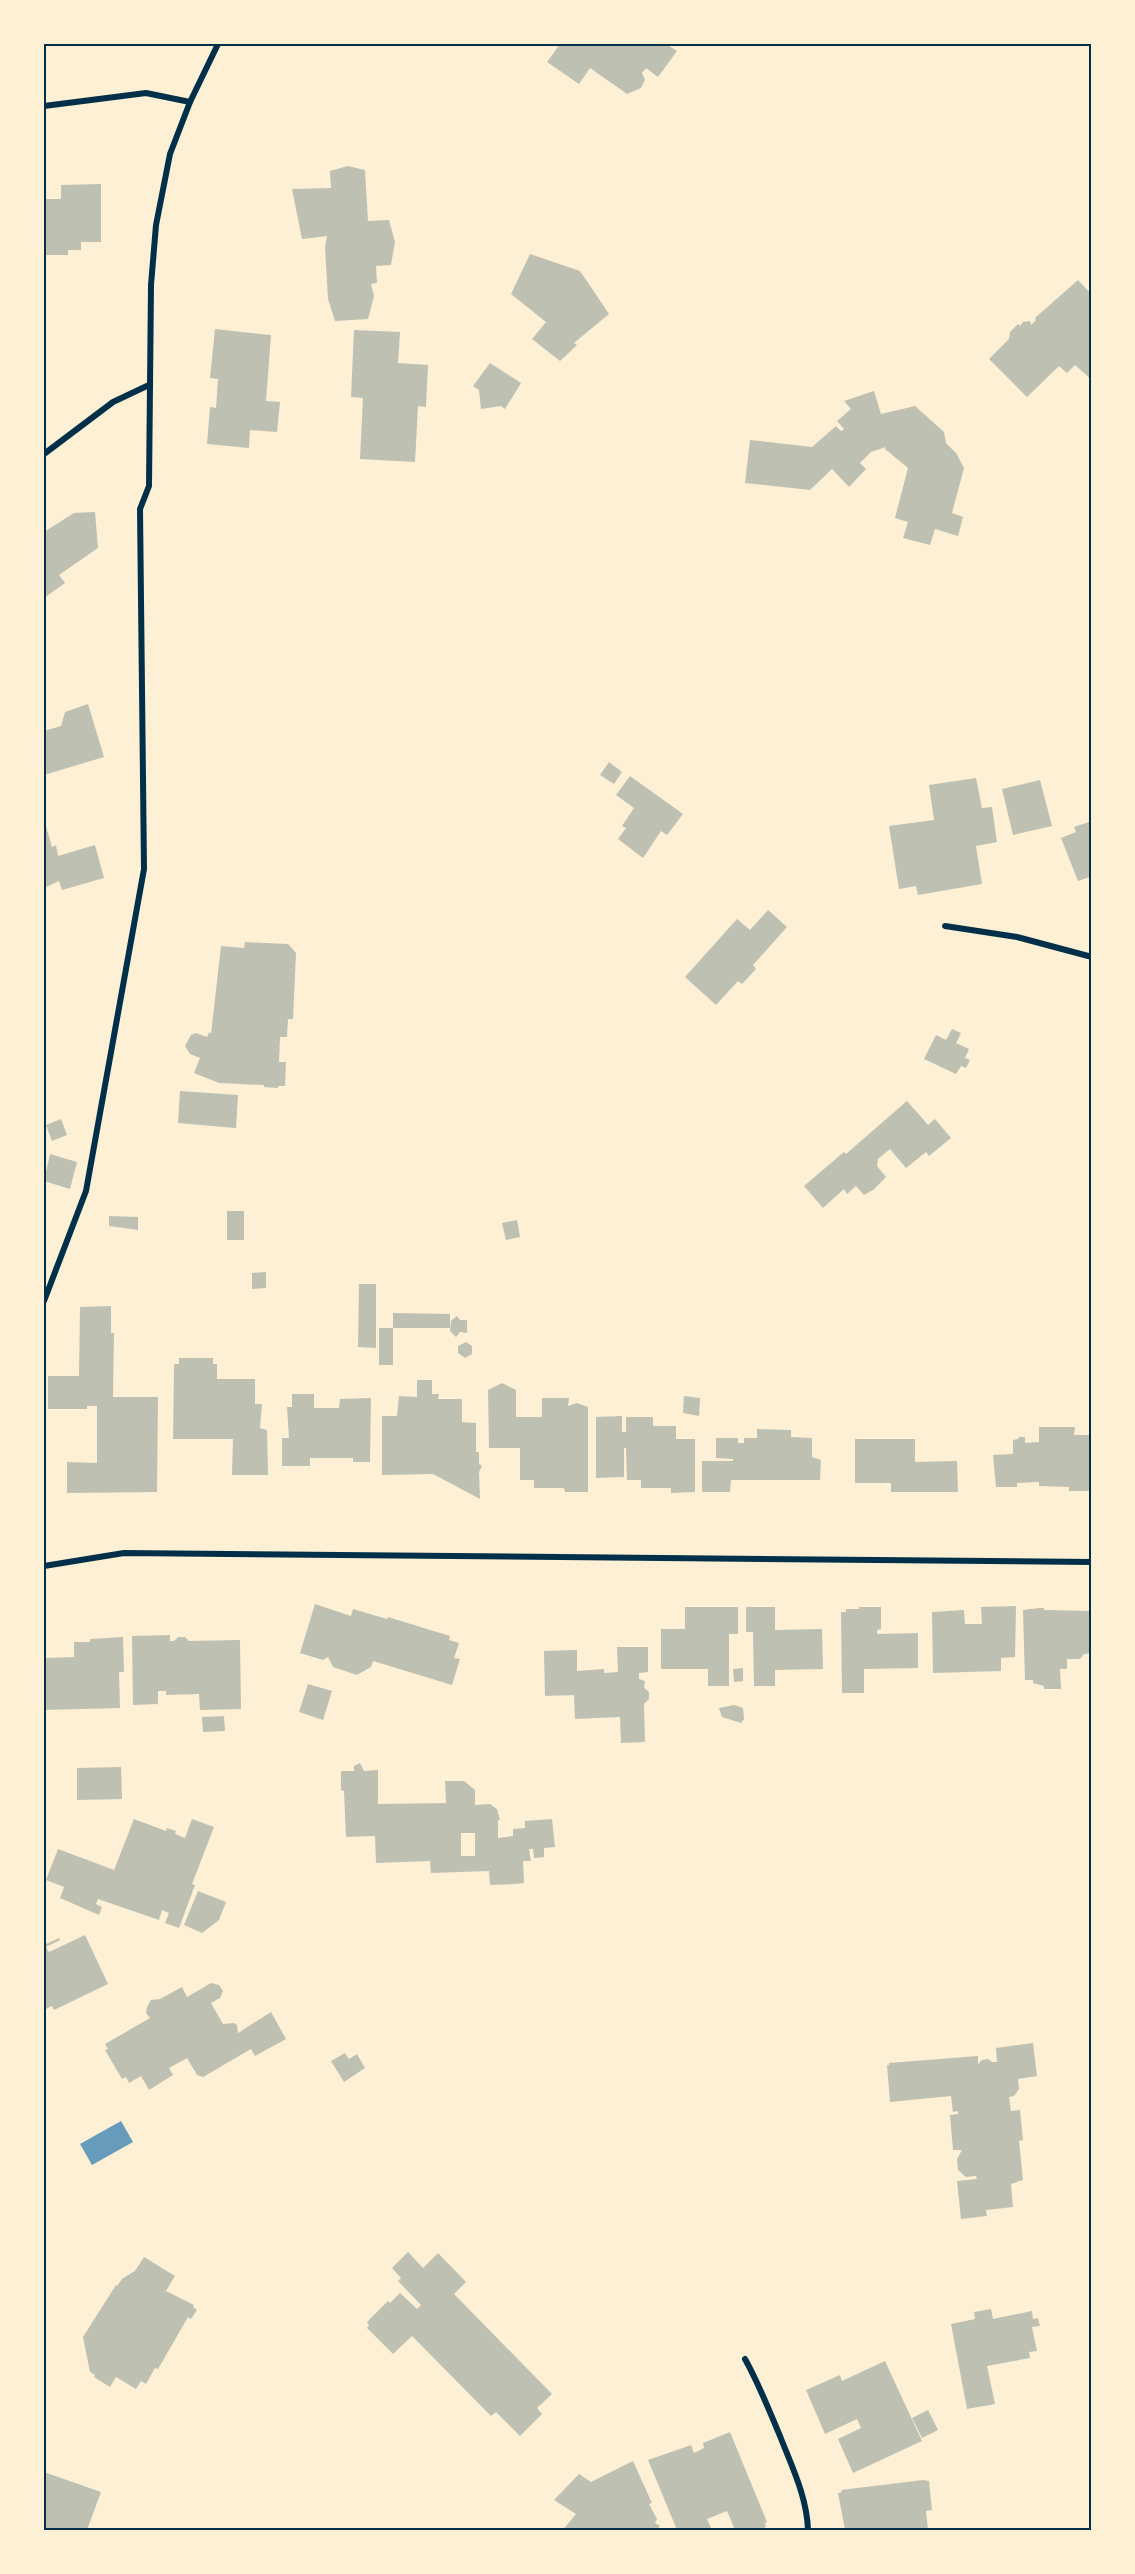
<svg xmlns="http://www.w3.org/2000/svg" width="1135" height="2574" font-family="'Crimson Pro',serif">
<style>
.water{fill:#669bbc}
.building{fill:#bec0b2;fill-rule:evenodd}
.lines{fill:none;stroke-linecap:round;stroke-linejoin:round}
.minor{stroke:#003049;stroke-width:6}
.neatline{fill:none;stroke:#003049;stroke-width:2}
</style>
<rect width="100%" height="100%" fill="#fdf0d5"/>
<polygon class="water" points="121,2121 133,2142 92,2165 80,2144"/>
<g class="building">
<polygon points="560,44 666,44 677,51 658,77 646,68 642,73 645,80 641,88 627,94 590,68 579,84 547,62"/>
<polygon points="348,166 365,170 368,221 389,220 395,242 391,265 376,266 377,283 371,284 374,296 368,319 335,321 328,299 325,247 327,236 302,239 292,189 331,188 330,171"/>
<polygon points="101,184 101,242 81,242 81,250 68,250 68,255 44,255 44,199 61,199 61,185"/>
<polygon points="530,254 580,271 609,314 574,343 577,345 560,361 532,339 546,322 511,294"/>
<polygon points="1078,280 1092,295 1092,380 1075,365 1067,373 1059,366 1027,397 989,359 1009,339 1010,332 1018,324 1020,326 1023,322 1030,321 1031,325 1036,320 1035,318"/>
<polygon points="215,329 271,335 266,401 280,402 277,432 250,430 249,448 207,444 210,407 216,408 218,379 210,378"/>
<polygon points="354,330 400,332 398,363 428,365 426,407 418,406 415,462 360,459 363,398 351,397"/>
<polygon points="490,363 521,383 505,409 501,406 481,409 479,390 473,386"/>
<polygon points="874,391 881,414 915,406 944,432 946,443 956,453 964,468 952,513 963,517 958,536 935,529 930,545 903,538 908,522 895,518 908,468 885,449 886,447 871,452 860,463 866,469 849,487 832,469 810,490 745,483 750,440 812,447 836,426 841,431 844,429 837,421 851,409 844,401"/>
<polygon points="95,512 98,548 59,575 65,583 44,598 44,532 74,513"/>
<polygon points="88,704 104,757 44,775 44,731 61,726 65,712"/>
<polygon points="609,762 622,772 614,784 600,775"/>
<polygon points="630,776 683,814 667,835 661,831 643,858 618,839 626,828 622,826 634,808 616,795"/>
<polygon points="976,778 982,808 992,807 997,842 976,846 982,884 918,895 916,886 899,889 889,826 934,820 929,785"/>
<polygon points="1040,780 1052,826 1013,835 1002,789"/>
<polygon points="1092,821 1092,876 1078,881 1061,838 1076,832 1074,827"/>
<polygon points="46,826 52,847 56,845 58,856 95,845 104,878 62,890 59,881 44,888 44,827"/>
<polygon points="768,910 787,927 753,965 756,969 742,984 738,981 716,1005 685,977 737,919 750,930"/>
<polygon points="245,942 288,944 296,953 293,1019 288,1019 287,1037 280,1037 279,1062 286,1062 285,1086 278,1086 278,1088 264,1087 264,1085 219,1083 194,1073 200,1058 190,1054 185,1046 191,1035 196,1033 207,1037 209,1032 211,1034 221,946 244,948"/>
<polygon points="952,1029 961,1033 956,1043 969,1049 965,1058 970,1060 966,1068 961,1066 956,1074 924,1059 936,1035 946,1040"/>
<polygon points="180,1091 238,1095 236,1128 178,1123"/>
<polygon points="907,1101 928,1125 935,1119 951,1138 929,1156 926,1152 906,1168 890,1149 878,1159 877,1166 886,1177 873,1190 864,1195 856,1186 847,1194 844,1189 823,1208 804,1186 844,1152 846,1154"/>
<polygon points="61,1119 67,1135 52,1141 46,1125"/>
<polygon points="50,1154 77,1162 70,1189 44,1181"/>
<rect x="227" y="1211" width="17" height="29"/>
<polygon points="109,1216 138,1217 138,1230 109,1226"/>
<polygon points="517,1220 520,1237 506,1240 502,1223"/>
<polygon points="266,1272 266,1288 252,1289 252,1273"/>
<polygon points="359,1284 376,1284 376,1348 358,1347"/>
<polygon points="111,1306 111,1333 114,1333 113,1397 158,1397 157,1492 67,1493 67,1462 97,1463 97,1406 87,1406 87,1409 48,1409 48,1376 79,1376 80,1307"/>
<polygon points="393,1313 450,1314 450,1328 393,1328"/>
<polygon points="457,1316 460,1320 467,1320 467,1333 460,1332 456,1337 450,1331 451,1321"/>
<rect x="379" y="1328" width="14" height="37"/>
<polygon points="466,1342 472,1346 472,1354 465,1358 458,1353 458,1346"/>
<polygon points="179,1358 213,1358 213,1364 217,1364 217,1379 255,1379 255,1404 262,1404 260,1428 267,1430 268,1475 232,1475 233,1439 173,1439 174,1364 179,1364"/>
<polygon points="417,1380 432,1380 432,1394 439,1394 438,1399 462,1399 462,1422 476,1423 476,1452 479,1452 479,1464 482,1466 479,1472 480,1499 433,1474 382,1475 382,1416 397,1416 399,1396 417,1397"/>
<polygon points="502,1383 516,1390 516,1417 542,1417 542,1398 569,1398 568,1406 577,1403 588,1407 588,1492 565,1492 564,1488 534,1488 534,1480 520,1480 520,1448 489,1448 488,1390"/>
<polygon points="292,1394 314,1394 314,1408 339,1408 340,1399 371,1398 370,1462 353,1462 353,1458 310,1458 310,1466 282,1466 282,1438 289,1438 287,1407 292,1407"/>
<polygon points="684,1396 700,1398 699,1416 683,1413"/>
<polygon points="622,1416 622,1432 626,1432 626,1417 653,1417 653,1426 676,1426 676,1439 695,1439 695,1492 671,1493 671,1488 641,1488 641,1480 627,1480 626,1448 624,1448 624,1477 596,1478 596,1417"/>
<polygon points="1039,1427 1075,1427 1074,1435 1090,1435 1092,1443 1092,1450 1089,1450 1090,1491 1069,1491 1069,1487 1039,1486 1039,1482 1017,1483 1017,1487 996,1487 993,1455 1013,1454 1013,1440 1018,1439 1019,1437 1025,1437 1025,1443 1039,1442"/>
<polygon points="757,1429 791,1430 791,1437 812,1438 812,1457 821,1460 820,1480 731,1480 730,1492 702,1492 702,1461 733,1461 733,1459 716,1458 716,1438 738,1438 738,1443 744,1443 744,1438 757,1438"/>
<polygon points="855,1439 915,1439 915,1462 957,1461 958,1492 891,1492 891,1483 855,1483"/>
<polygon points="315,1604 351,1616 353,1609 387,1619 388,1617 450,1636 449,1640 459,1643 454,1658 460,1659 452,1685 373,1661 371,1667 357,1675 333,1667 328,1657 323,1660 300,1653"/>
<polygon points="1016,1606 1015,1657 1001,1658 1001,1671 933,1673 932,1612 964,1610 965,1624 982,1624 981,1607"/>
<polygon points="685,1607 738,1607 738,1634 729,1634 729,1686 708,1686 708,1669 661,1669 661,1629 685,1629"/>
<polygon points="746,1607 775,1607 775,1630 822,1629 823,1669 775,1670 775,1686 754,1686 753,1632 746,1632"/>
<polygon points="859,1607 881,1607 881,1629 877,1630 877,1634 918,1633 918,1668 864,1669 864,1693 842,1693 841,1612 846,1612 846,1609 859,1609"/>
<polygon points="1039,1608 1044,1608 1044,1610 1092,1611 1092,1653 1084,1654 1080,1659 1067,1659 1067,1669 1060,1669 1061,1689 1044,1689 1044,1686 1033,1683 1033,1680 1025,1680 1023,1610"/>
<polygon points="170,1635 170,1641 174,1641 178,1637 185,1637 189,1641 240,1640 241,1709 200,1710 199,1694 166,1695 166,1691 158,1691 158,1704 133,1705 132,1636"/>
<polygon points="123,1637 124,1672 119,1672 120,1708 44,1710 44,1658 74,1657 74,1642 90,1642 90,1639"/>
<polygon points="617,1647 648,1647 648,1672 639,1673 639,1679 645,1681 644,1688 649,1692 649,1699 644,1704 645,1742 621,1743 620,1717 575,1719 574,1695 545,1696 544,1651 577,1650 577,1671 604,1669 604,1673 618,1672"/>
<polygon points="743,1668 743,1681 734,1682 733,1669"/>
<polygon points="308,1684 332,1691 323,1720 299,1712"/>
<polygon points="734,1705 743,1708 744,1719 741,1723 722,1717 719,1708"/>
<polygon points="224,1716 225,1731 203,1732 202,1717"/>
<path d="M360,1763L364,1771L378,1770V1804L446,1803L445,1781H464L475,1790V1805L490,1804L497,1809L500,1820H498V1838L513,1836V1829L525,1828V1821L552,1819L555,1847L544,1848V1857L534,1858L533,1849H529L531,1861H523L524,1883L515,1884L490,1885L489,1871L431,1873L430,1861L376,1863L375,1836L346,1837L344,1791L341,1790V1771H354V1766ZM461,1833H475V1856H461Z"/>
<polygon points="121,1767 122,1799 77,1800 77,1768"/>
<polygon points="134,1819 166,1831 167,1828 176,1831 175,1834 185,1838 192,1819 214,1827 192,1884 195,1885 179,1928 165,1923 169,1913 162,1910 159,1920 98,1899 96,1904 102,1907 99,1915 60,1898 64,1887 46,1880 58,1849 114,1870"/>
<polygon points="198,1891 226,1902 219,1920 202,1933 184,1925"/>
<polygon points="85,1935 108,1984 54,2010 52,2006 44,2010 44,1945 59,1938 60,1940 46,1947 49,1952"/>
<polygon points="211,1983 219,1985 223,1991 220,1998 211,2003 223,2024 234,2023 237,2025 238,2033 271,2012 286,2039 255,2056 251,2049 203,2077 197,2075 187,2058 169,2068 173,2075 149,2090 141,2076 129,2083 126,2077 122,2079 105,2050 108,2049 105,2044 150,2018 146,2013 147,2007 151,2000 160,1999 182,1987 187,1997"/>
<polygon points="1033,2043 1037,2076 1018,2079 1019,2089 1014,2096 1009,2097 1011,2111 1020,2110 1023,2140 1019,2141 1023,2180 1011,2184 1013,2207 986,2210 987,2216 961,2219 957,2181 977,2179 976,2176 966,2177 958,2170 957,2159 962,2150 953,2150 950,2115 958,2114 958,2111 953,2112 951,2096 890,2102 887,2065 889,2065 889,2063 978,2056 978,2064 982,2060 988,2059 992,2062 997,2062 996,2048"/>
<polygon points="345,2053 349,2059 357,2054 365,2068 344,2082 331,2061"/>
<polygon points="408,2252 423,2268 438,2253 466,2282 454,2294 552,2394 537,2408 542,2414 520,2436 496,2412 491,2416 412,2336 393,2354 367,2328 369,2325 367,2322 388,2301 390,2303 400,2293 417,2309 421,2305 398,2281 401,2278 392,2268"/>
<polygon points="144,2257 175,2276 166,2291 194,2305 193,2307 197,2310 191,2319 188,2317 158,2369 155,2368 146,2384 141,2381 136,2389 116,2377 110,2387 94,2377 95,2375 90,2372 83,2337 116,2285 117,2286 122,2279 135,2271"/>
<polygon points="991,2309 993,2319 1032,2311 1033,2319 1038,2318 1040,2326 1032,2327 1037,2351 1029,2352 1030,2358 987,2366 995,2404 967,2409 951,2324 975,2319 974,2312"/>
<polygon points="885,2361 922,2441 853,2473 838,2439 861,2428 857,2419 825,2434 806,2390 840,2375 842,2381"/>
<polygon points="928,2410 938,2430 922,2438 912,2418"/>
<polygon points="730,2432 767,2522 765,2523 766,2527 758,2530 735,2530 727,2511 707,2519 712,2530 677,2530 648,2460 691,2445 694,2453 704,2448 703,2443"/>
<polygon points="633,2461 652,2503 649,2504 657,2519 655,2523 660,2526 657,2530 563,2530 576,2514 554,2500 579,2474 591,2482"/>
<polygon points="44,2472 101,2492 87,2530 44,2529"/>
<polygon points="923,2480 929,2481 932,2510 926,2511 928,2530 845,2530 838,2493 842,2492 841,2490"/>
</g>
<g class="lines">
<g class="minor">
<polyline points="44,106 146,93 190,102"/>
<polyline points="44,454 113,402 149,385"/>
<polyline points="945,926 1017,937 1092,957"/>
<polyline points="44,1301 86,1191 144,869 140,509 149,486 151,285 156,225 170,154 190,102 218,44"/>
<polyline points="44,1566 124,1553 1092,1562"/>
<path d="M745,2359C759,2384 769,2410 780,2436C792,2467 807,2497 808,2530"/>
</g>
</g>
<rect width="1135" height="2574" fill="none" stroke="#fdf0d5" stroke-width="90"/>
<rect x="45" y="45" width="1045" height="2484" class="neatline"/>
</svg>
